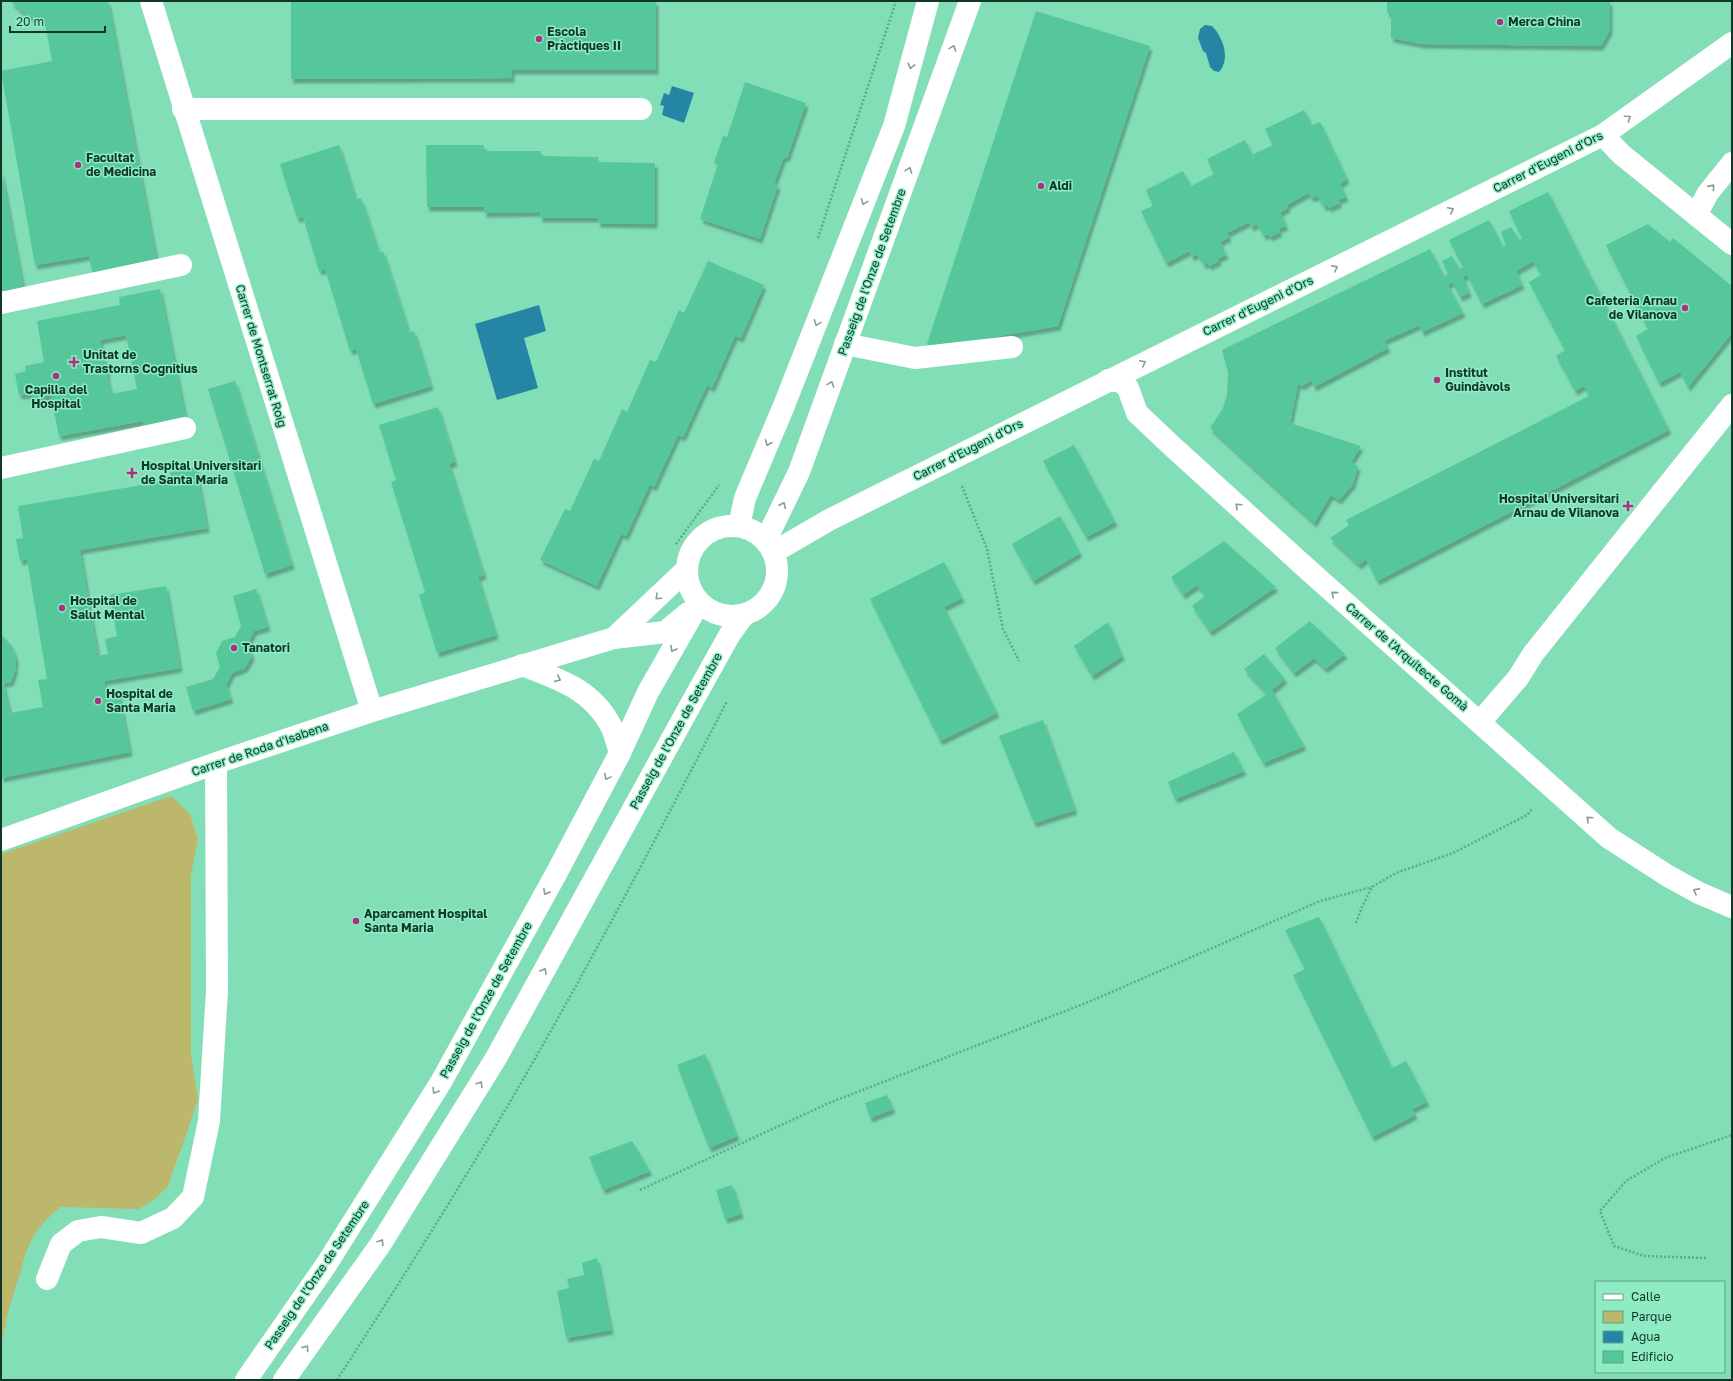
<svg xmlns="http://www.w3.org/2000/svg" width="1733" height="1381" font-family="'Golos Text',sans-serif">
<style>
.green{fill:#bdb76b}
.water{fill:#2485a5}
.building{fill:#55c79b;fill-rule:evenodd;filter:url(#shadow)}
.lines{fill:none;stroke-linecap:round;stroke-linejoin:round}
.path{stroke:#5eaa8a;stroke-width:2.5;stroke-dasharray:2 2;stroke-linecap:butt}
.minor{stroke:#fff;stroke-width:22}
.oneway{stroke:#889c94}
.poi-dot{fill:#ac3081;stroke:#8febc4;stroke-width:1.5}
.labels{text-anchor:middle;stroke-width:3;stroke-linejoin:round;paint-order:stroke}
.poi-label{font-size:12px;font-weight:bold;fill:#103829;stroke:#8febc4;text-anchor:start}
.street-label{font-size:12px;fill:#103829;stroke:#8febc4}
</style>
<defs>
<filter id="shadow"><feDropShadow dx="2.5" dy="4.5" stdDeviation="1" flood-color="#0004"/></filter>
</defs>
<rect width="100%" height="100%" fill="#82deb7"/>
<path class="green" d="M171,796L190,814L198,839L191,874V1054L198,1100L168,1186L155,1199L139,1209L60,1207C51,1215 42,1223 35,1234C25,1250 22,1268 16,1286C8,1311 2,1333 1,1359V854Z"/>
<g class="water">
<path d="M1205,25L1212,26C1223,37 1231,59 1219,72L1214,71L1210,67L1206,53L1203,51L1198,38L1200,29Z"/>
<polygon points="672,86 694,93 684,123 662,115 664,106 660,105 664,93 669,95"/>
<polygon points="539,305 546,331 524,338 538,388 497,400 475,324"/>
</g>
<g class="building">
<polygon points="10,1 108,1 157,263 93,275 89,256 35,265 1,71 52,61 45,23 26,15"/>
<polygon points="291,1 656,1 656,70 512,70 512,78 291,79"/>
<polygon points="1387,1 1610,1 1610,30 1601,46 1422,44 1391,38 1391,13 1387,13"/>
<polygon points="1036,11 1150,46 1058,326 936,347 927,344"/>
<polygon points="745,82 806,103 787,158 784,157 774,183 778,185 760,239 700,219 718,164 714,163 723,136 727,137"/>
<polygon points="1304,110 1312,125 1320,122 1347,179 1340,184 1346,197 1338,200 1340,203 1329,208 1327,205 1324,207 1317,196 1312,198 1308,193 1287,205 1288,208 1280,212 1286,226 1278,229 1280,232 1270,237 1268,234 1264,236 1257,224 1251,227 1249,222 1227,233 1229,237 1220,242 1226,255 1218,258 1219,261 1209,266 1208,263 1204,265 1197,254 1192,257 1189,251 1166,263 1141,211 1153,206 1146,190 1183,171 1191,186 1214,174 1207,159 1245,140 1252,155 1260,151 1273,145 1265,129"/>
<polygon points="339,145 356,200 361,198 379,253 383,251 409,332 414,331 431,386 373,404 356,349 350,351 325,269 319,271 303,217 297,218 280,164"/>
<polygon points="426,145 484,145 484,151 541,151 541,156 598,157 598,162 655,163 655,224 598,223 598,218 540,218 540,212 484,213 484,207 427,207"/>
<polygon points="1,169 23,287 1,291"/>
<polygon points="1548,192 1669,430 1377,581 1366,559 1359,565 1330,538 1349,525 1346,520 1589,396 1584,386 1575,391 1556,356 1565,350 1529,282 1541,275 1533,261 1516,271 1522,285 1482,304 1467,275 1463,277 1469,293 1460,297 1452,282 1448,285 1463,313 1422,332 1419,325 1384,341 1388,348 1314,387 1311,380 1302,386 1298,384 1290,423 1361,446 1351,462 1358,466 1353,484 1339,500 1331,495 1314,523 1210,428 1223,408 1227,395 1228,372 1222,350 1430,249 1444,276 1448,274 1442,261 1452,256 1459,269 1463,267 1449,240 1489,220 1503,247 1506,245 1501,232 1511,227 1519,240 1522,238 1509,211"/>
<polygon points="1648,224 1670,242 1673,238 1732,286 1732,333 1688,387 1680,372 1659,383 1636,336 1648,329 1606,245"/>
<polygon points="708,261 764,285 741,338 735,336 712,388 707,385 683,437 678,435 654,487 650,484 626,536 621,534 597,586 540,560 565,509 570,511 594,459 599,461 622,409 627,412 650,360 656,362 679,310 684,313"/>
<path d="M160,289L186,420L144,428L143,421L59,436L51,395L33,399L31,394L19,395L15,374L26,371L25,366L44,362L37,321L120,305L119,297ZM126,335L137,389L111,394L107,375L108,367L104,359L100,340Z"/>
<polygon points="235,381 292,565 265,574 208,389"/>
<polygon points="438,407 455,462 449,464 484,575 478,577 496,635 437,653 419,595 425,592 391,482 396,480 379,425"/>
<polygon points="1074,445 1115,522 1086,537 1043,461"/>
<polygon points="196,467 207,528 80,550 98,656 108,654 105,639 117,636 110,595 166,586 180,668 104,681 106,696 119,694 130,752 1,778 1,634 12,646 16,658 15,671 11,682 3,683 10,713 43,707 38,680 47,679 27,559 20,561 16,539 23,538 18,506 172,480 170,472"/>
<polygon points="1060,516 1080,553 1033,581 1012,544"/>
<polygon points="1224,541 1276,587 1210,632 1192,606 1205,596 1197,585 1183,595 1171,577"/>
<polygon points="944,562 962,598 944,607 997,713 940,741 870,599"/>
<polygon points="256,589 268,627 254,631 248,644 252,656 245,668 232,673 226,685 231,699 193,711 186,687 213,679 220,667 216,653 222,641 235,637 241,626 233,596"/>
<polygon points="1310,621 1345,654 1325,669 1314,658 1294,673 1275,648"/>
<polygon points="1108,622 1122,656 1092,676 1074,646"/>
<polygon points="1264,654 1285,679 1272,690 1304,746 1263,763 1237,714 1267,694 1244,669"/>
<polygon points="1043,720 1075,810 1034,823 999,736"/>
<polygon points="1234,752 1244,771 1175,799 1168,782"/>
<polygon points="1319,917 1392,1068 1406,1061 1427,1102 1412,1109 1415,1115 1372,1137 1293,975 1305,969 1285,930"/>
<polygon points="705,1054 737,1136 709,1148 677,1065"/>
<polygon points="887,1095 893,1109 870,1118 865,1103"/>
<polygon points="632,1141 650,1171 603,1190 589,1157"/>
<polygon points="732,1185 741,1214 725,1219 716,1190"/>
<polygon points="597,1258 611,1330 566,1338 557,1291 569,1288 567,1279 584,1275 582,1263"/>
</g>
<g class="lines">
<g class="path">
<polyline points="818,238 896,1"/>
<polyline points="962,486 987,549 1003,629 1019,661"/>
<polyline points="676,544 719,485"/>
<polyline points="771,608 784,578"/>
<polyline points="1356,923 1362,907 1372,887 1396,873 1453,853 1527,815 1533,808"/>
<polyline points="640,1190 829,1103 1091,1001 1320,901 1372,887"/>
<polyline points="1706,1258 1644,1256 1614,1246 1600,1211 1626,1181 1665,1158 1732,1135"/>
<path d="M337,1380C407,1271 477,1161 541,1048C606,934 667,818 727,701"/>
</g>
<g class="minor">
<polyline points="151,1 372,711"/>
<polyline points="183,109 641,109"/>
<polyline points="1603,135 1621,154 1732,244"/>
<polyline points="1696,215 1708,193 1732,163"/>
<polyline points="1,303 181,265"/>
<polyline points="845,344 915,358 1012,347"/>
<polyline points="1108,380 1121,382 1128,388 1137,413 1173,447 1305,567 1609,838 1668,876 1699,893 1732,907"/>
<polyline points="1,468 185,428"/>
<circle cx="732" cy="571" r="45"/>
<polyline points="739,526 745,498 783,408 894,126 928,1"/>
<polyline points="766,540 799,472 970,1"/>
<polyline points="774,552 829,520 1603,135 1732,43"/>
<polyline points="614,638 686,570"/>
<path d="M522,665C558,679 592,689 611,726C615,734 617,744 620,753"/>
<polyline points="1480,722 1518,678 1533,654 1732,405"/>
<polyline points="1,840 225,760 372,711 614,638 665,632 688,613"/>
<polyline points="47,1279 61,1244 78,1231 101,1227 141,1233 173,1218 193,1197 209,1121 217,991 216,764"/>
<polyline points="246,1380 326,1265 441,1082 556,874 620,753 648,692 699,603"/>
<polyline points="284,1380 380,1245 496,1058 691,704 730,634 744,615"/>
</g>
</g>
<defs><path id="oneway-chevron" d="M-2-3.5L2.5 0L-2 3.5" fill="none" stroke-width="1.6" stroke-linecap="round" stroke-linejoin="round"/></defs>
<g class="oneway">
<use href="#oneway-chevron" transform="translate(953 48) rotate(-70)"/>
<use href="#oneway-chevron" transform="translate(911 66) rotate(105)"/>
<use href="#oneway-chevron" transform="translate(1628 118) rotate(-35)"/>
<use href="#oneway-chevron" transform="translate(909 170) rotate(-70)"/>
<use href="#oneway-chevron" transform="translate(1712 187) rotate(-51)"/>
<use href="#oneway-chevron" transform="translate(864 202) rotate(111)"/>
<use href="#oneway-chevron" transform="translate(1451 210) rotate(-26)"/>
<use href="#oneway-chevron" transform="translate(1335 268) rotate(-26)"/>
<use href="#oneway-chevron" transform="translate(817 323) rotate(111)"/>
<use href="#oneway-chevron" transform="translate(1143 363) rotate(-26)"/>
<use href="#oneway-chevron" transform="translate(831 384) rotate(-70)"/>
<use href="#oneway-chevron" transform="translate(768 443) rotate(113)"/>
<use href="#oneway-chevron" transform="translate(783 505) rotate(-64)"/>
<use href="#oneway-chevron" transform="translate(1238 506) rotate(-137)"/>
<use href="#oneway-chevron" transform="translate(1334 594) rotate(-139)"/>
<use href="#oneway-chevron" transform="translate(658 597) rotate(137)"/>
<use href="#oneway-chevron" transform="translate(673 649) rotate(120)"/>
<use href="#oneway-chevron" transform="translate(558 679) rotate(24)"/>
<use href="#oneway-chevron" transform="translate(607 777) rotate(118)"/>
<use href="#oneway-chevron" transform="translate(1589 819) rotate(-138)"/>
<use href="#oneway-chevron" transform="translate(1696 891) rotate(-152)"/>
<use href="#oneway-chevron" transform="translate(546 892) rotate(119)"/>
<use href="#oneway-chevron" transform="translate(544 971) rotate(-61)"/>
<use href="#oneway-chevron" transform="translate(480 1084) rotate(-58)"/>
<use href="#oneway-chevron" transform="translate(435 1091) rotate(122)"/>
<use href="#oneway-chevron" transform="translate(381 1242) rotate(-57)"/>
<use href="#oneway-chevron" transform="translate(306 1348) rotate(-55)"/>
</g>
<g class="poi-dot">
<circle cx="1500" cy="22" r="4"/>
<circle cx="539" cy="39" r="4"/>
<circle cx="78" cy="165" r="4"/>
<circle cx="1041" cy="186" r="4"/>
<circle cx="1685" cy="308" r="4"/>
<path d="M72 356h4v4h4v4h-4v4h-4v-4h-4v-4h4z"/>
<circle cx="56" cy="376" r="4"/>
<circle cx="1437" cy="380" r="4"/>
<path d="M130 467h4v4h4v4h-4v4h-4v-4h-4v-4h4z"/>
<path d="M1626 500h4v4h4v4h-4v4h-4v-4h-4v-4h4z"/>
<circle cx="62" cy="608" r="4"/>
<circle cx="234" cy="648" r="4"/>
<circle cx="98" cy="701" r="4"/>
<circle cx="356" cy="921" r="4"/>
</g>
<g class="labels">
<g class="poi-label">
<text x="1508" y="26">Merca China</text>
<text x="547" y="36">Escola<tspan x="547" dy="14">Pràctiques II</tspan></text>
<text x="86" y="162">Facultat<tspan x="86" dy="14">de Medicina</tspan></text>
<text x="1049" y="190">Aldi</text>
<text x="1677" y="305" text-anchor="end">Cafeteria Arnau<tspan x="1677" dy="14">de Vilanova</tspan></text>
<text x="83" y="359">Unitat de<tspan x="83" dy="14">Trastorns Cognitius</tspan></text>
<text x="1445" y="377">Institut<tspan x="1445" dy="14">Guindàvols</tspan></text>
<text x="56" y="394" text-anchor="middle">Capilla del<tspan x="56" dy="14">Hospital</tspan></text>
<text x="141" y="470">Hospital Universitari<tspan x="141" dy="14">de Santa Maria</tspan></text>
<text x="1619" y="503" text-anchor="end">Hospital Universitari<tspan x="1619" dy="14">Arnau de Vilanova</tspan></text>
<text x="70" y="605">Hospital de<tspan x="70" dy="14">Salut Mental</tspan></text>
<text x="242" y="652">Tanatori</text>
<text x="106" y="698">Hospital de<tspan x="106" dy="14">Santa Maria</tspan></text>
<text x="364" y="918">Aparcament Hospital<tspan x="364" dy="14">Santa Maria</tspan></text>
</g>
<g class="street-label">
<text transform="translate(1548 162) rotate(-27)" y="4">Carrer d'Eugeni d'Ors</text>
<text transform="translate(872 272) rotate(-70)" y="4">Passeig de l'Onze de Setembre</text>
<text transform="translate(1258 306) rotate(-26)" y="4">Carrer d'Eugeni d'Ors</text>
<text transform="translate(261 356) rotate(73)" y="4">Carrer de Montserrat Roig</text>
<text transform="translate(968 450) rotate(-27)" y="4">Carrer d'Eugeni d'Ors</text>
<text transform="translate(1407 657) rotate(41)" y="4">Carrer de l'Arquitecte Gomà</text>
<text transform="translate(676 731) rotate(-61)" y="4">Passeig de l'Onze de Setembre</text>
<text transform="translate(260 749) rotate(-19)" y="4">Carrer de Roda d'Isabena</text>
<text transform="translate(486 1000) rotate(-61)" y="4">Passeig de l'Onze de Setembre</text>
<text transform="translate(317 1275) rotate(-56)" y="4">Passeig de l'Onze de Setembre</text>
</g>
</g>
<rect width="1733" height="1381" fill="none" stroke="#103829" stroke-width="4"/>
<rect x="1595" y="1281" width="130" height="92" fill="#8febc4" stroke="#5ca386"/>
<rect x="1603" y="1294" width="20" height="6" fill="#ffffff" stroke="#5ca386"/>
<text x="1631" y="1301" font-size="12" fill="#103829">Calle</text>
<rect x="1603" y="1311" width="20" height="12" fill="#bdb76b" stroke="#5ca386"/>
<text x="1631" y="1321" font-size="12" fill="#103829">Parque</text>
<rect x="1603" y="1331" width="20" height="12" fill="#2485a5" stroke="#5ca386"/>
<text x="1631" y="1341" font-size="12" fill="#103829">Agua</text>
<rect x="1603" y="1351" width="20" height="12" fill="#55c79b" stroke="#5ca386"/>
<text x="1631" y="1361" font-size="12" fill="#103829">Edificio</text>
<path d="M10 26v6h95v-6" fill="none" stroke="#103829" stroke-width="2"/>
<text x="16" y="26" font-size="12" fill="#103829" stroke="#8febc4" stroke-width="3" paint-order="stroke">20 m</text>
</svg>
